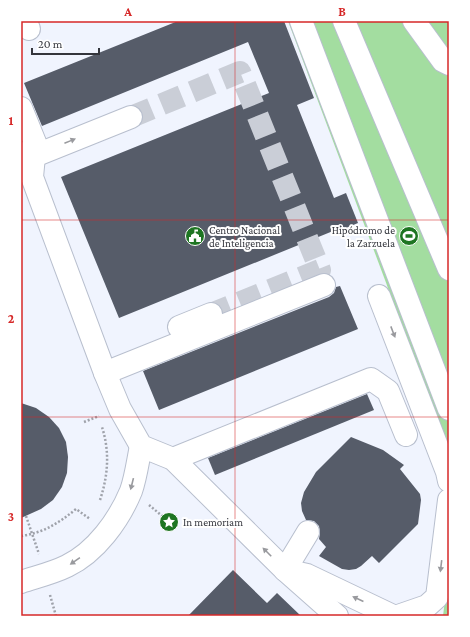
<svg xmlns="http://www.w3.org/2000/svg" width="470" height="637" font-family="'Crimson Pro',serif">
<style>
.pitch{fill:#a3dda0}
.building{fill:#565c69}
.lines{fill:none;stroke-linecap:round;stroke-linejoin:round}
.minor-tunnel{stroke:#caced7;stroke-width:22;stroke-dasharray:22 11;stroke-linecap:butt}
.minor-casing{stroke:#b8bfce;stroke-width:24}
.path{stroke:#9fa2aa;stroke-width:2.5;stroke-dasharray:2 2;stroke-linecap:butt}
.minor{stroke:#fff;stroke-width:22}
.oneway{fill:#999a9e}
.grid{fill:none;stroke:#d62828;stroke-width:1;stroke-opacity:0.55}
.labels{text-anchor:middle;stroke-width:4;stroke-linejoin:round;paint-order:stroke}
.poi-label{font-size:11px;fill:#33353c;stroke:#fff;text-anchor:start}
.neatline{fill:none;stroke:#d62828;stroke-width:1.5}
.grid-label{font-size:13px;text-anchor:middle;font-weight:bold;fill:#d62828}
</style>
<rect width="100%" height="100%" fill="#f0f4fe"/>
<g class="pitch">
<polygon points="288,21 449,21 449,451"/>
<polygon points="449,569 449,616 443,616"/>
</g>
<g class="building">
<polygon points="178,21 284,21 314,98 297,105 334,198 346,193 358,223 339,231 338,229 119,318 61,177 269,93 248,42 42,126 24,83"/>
<polygon points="340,286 358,329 159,410 143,371 329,297 334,293 336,287"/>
<polygon points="367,394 374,410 215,475 208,458"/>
<polygon points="21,403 36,408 49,417 59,428 66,442 68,457 67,473 62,487 53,500 41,509 21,518"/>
<polygon points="351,437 383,450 404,465 400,469 420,494 421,500 418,524 379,563 372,556 361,566 356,569 349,570 342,569 319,556 326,547 319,539 320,533 319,526 314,521 306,520 302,511 301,503 304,492 316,472"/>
<polygon points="233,570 267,603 277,593 301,616 188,616"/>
</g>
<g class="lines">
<polyline class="minor-tunnel" points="131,117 240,72 320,270 211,314"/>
<g class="minor-casing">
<g id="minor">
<polyline points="26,21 29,29"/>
<polyline points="301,21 449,409"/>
<polyline points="344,21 449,269"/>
<polyline points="414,21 443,61 449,64"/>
<polyline points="21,108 36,145 34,156 32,177 105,373 120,409 141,446 173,459 285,570 337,616"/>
<polyline points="25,153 26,155 34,156 131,117"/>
<polyline points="379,296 447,472 449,481"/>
<polyline points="179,327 211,314"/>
<polyline points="105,373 324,285"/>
<polyline points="173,459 371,379 388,391 406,435"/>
<polyline points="308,532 285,570 307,575 393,616"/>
<path d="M21,582C36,577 53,573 67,566C96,552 119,520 131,491C136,477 138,460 141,446"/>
<polyline points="398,616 427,606 437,597 449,500"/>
</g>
</g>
<g class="path">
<polyline points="84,422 99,416"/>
<path d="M100,500C108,476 110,452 102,427"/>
<polyline points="149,505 167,520"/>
<polyline points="26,516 39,554"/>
<path d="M21,536C43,533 59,523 76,509L90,519"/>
<polyline points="50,595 56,616"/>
</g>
<use href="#minor" class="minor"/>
</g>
<defs><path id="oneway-solid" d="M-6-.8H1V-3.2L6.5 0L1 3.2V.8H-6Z"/></defs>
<g class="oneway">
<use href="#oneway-solid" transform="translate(70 141) rotate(-22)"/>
<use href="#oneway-solid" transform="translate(393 332) rotate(69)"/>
<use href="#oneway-solid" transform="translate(132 484) rotate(104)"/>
<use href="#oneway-solid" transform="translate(267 552) rotate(-135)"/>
<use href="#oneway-solid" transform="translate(75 561) rotate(145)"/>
<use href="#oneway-solid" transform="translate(441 566) rotate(97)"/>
<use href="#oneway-solid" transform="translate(358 599) rotate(-155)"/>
</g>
<path class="grid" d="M235,21V616M21,220H449M21,417H449"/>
<defs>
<g id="civic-disc" transform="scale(1)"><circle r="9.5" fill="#1e7522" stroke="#fff"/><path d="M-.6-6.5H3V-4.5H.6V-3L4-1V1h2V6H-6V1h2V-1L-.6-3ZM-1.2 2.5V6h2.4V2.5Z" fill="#fff"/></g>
<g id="stadium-disc" transform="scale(1)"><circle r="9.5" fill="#1e7522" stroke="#fff"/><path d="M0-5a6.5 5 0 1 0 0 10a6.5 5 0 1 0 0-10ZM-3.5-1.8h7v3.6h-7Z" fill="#fff"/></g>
<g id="sight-disc" transform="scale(1)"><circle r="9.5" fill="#1e7522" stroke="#fff"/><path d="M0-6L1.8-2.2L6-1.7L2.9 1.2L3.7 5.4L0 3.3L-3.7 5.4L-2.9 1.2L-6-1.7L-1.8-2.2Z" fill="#fff"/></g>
</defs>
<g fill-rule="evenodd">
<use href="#civic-disc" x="195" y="236"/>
<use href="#stadium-disc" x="409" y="236"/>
<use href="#sight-disc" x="169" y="522"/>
</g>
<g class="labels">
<g class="poi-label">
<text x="209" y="234">Centro Nacional<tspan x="209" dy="13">de Inteligencia</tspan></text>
<text x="395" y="234" text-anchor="end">Hipódromo de<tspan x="395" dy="13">la Zarzuela</tspan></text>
<text x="183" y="526">In memoriam</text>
</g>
</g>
<rect width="470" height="637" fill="none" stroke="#ffffff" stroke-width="44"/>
<path d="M32 48v6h67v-6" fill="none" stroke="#33353c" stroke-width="2"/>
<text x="38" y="48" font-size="12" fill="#33353c" stroke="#ffffff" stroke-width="3" paint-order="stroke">20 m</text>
<rect x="22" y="22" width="426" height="593" class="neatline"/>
<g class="grid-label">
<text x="128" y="16">A</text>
<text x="342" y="16">B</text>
<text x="11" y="125">1</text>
<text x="11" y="323">2</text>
<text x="11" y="521">3</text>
</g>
</svg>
